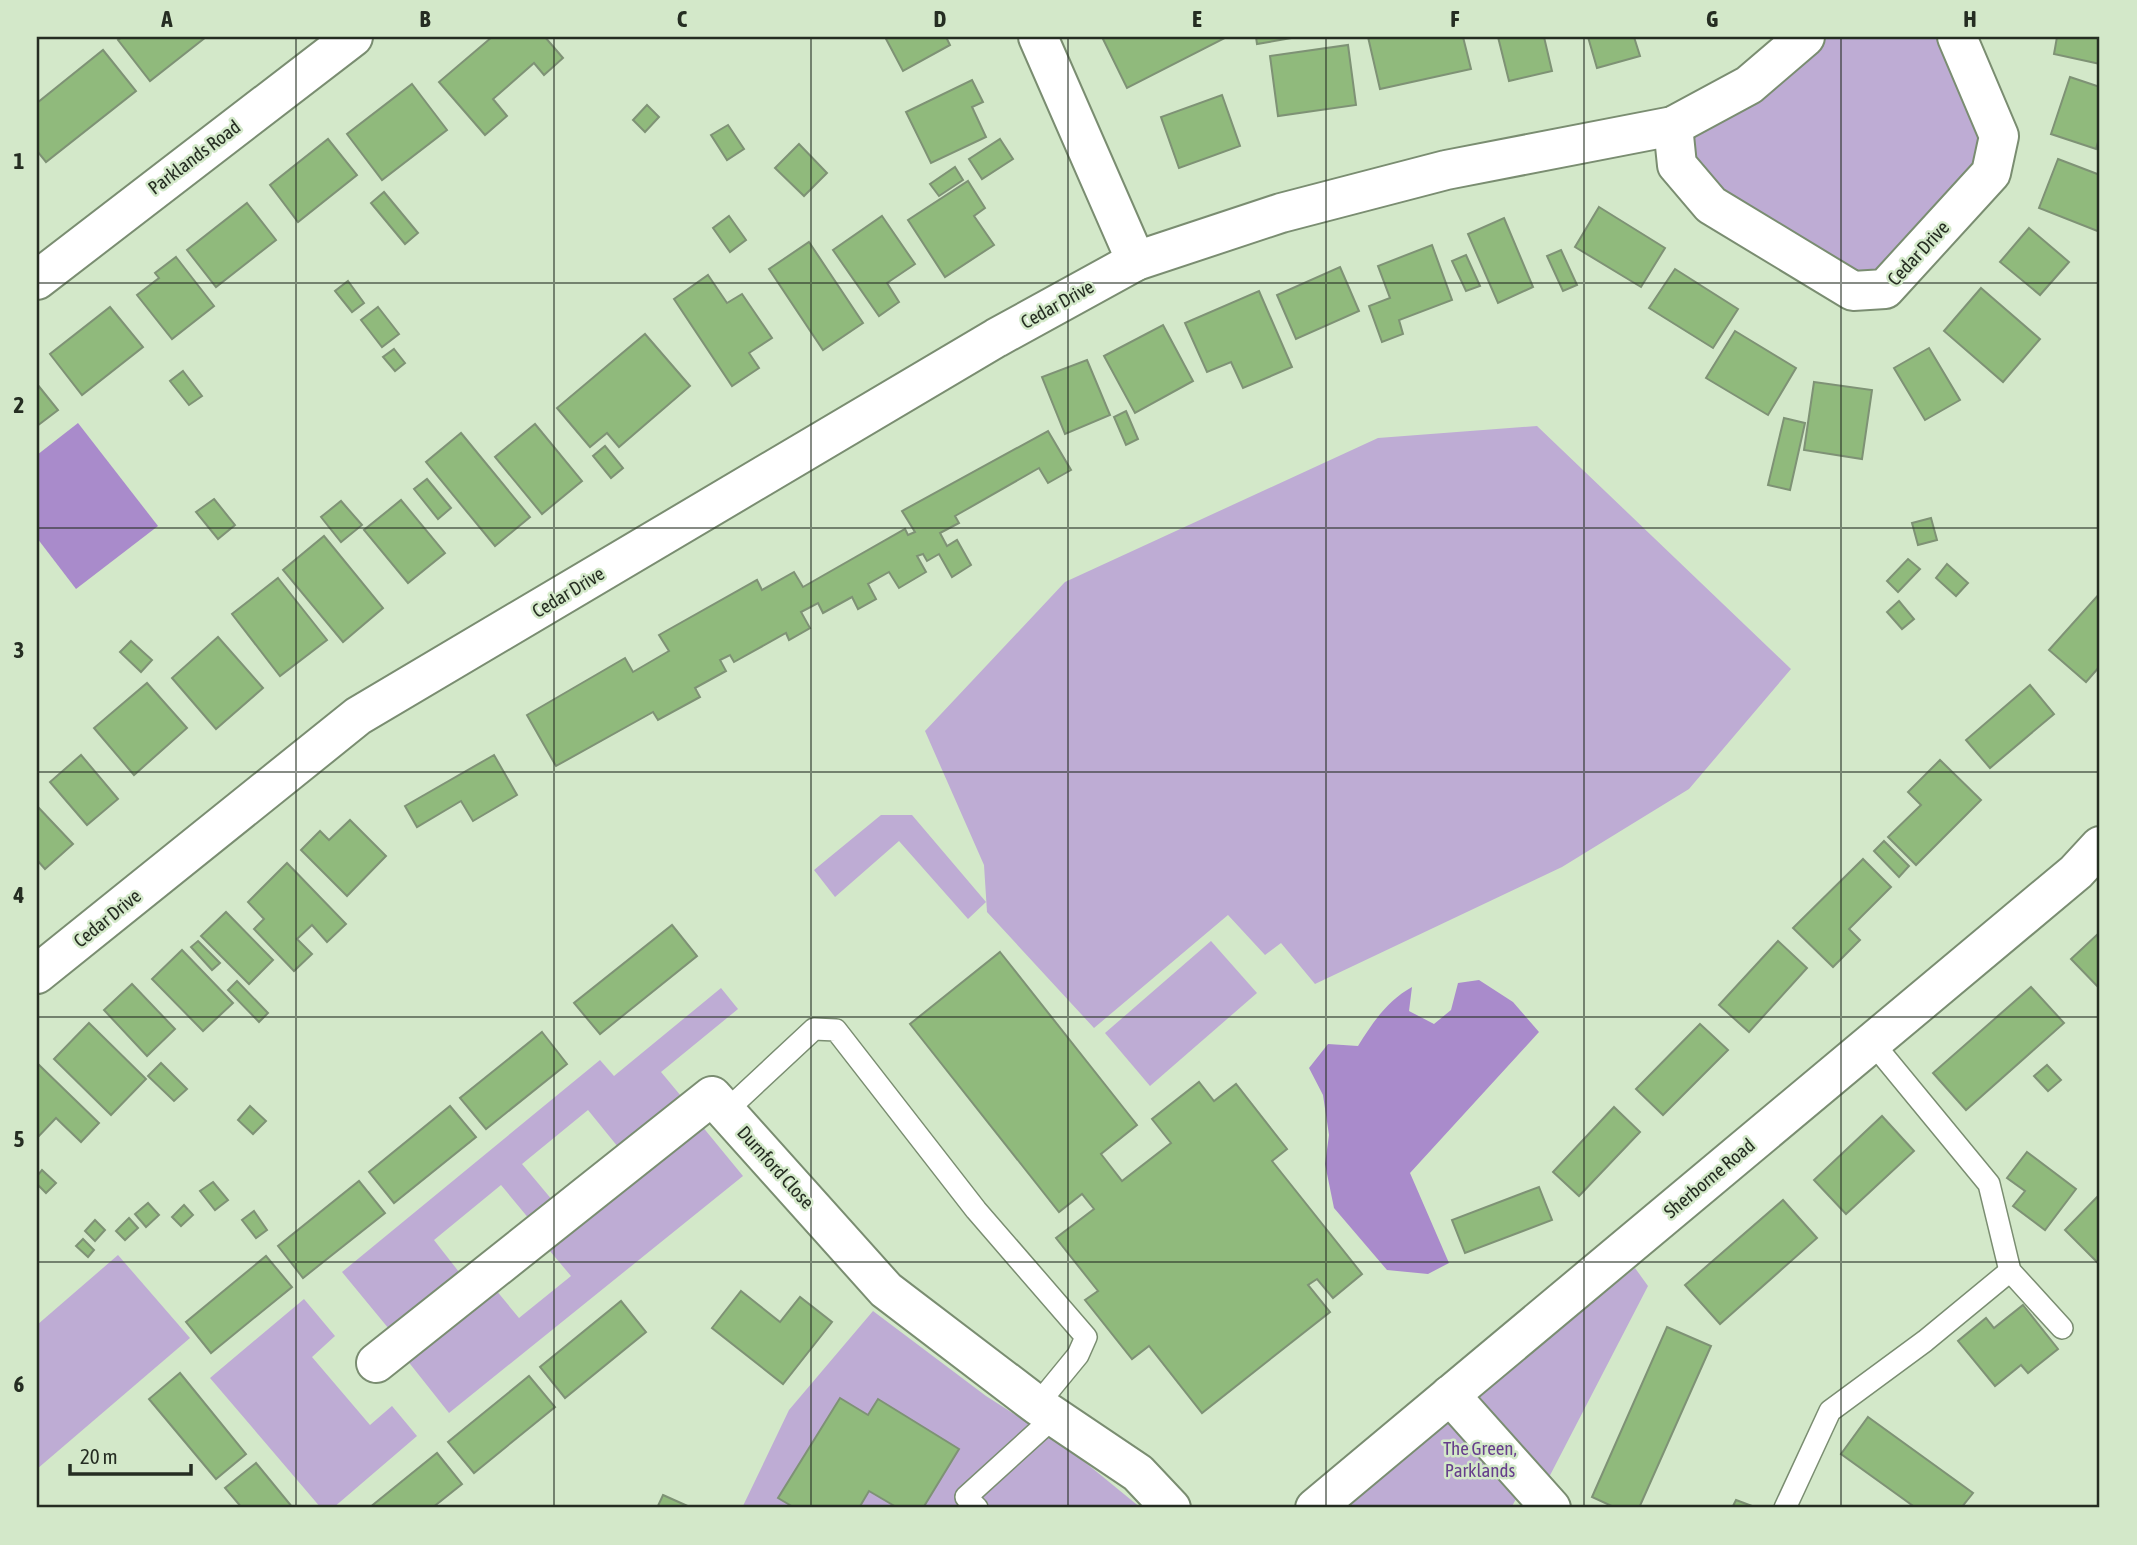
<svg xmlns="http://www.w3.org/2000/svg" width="2137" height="1545" font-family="'Asap Condensed',sans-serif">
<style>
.green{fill:#beacd4}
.forest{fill:#a98bcb}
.building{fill:#90ba7c;stroke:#7e9275;stroke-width:2}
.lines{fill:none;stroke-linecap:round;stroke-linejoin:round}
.lane-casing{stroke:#7a8d71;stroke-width:24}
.street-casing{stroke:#7a8d71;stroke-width:42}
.secondary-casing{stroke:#7a8d71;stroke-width:42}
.lane{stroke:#fff;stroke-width:21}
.street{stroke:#fff;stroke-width:38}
.secondary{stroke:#fff;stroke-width:38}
.grid{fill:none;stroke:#252d22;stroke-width:2;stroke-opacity:0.55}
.labels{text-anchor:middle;stroke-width:5;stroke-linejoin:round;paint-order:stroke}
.street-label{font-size:19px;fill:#252d22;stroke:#d3e8c9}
.park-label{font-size:19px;fill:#673f8c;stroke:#d3e8c9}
.neatline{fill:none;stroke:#252d22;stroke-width:2.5}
.grid-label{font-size:23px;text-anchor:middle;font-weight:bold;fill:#252d22}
</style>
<rect width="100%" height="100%" fill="#d3e8c9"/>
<g class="green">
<polygon points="1819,37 1949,37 1992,135 1982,169 1882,282 1855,283 1716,198 1689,163 1689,130"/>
<polygon points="1537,426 1791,669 1689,789 1562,867 1315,984 1281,943 1265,955 1228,915 1094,1028 987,912 984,865 925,731 1065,582 1378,438"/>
<polygon points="881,815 912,815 986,902 968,919 899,841 835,897 814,870"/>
<polygon points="1211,941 1257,993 1150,1086 1105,1033"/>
<polygon points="721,988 738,1009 661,1072 681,1096 618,1147 588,1110 522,1164 553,1201 530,1220 501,1185 434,1240 459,1272 389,1329 342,1272 600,1060 614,1076"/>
<polygon points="697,1120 743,1176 449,1413 403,1355 491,1284 519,1318 571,1276 544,1244"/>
<polygon points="118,1255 190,1338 37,1469 37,1325"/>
<polygon points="1635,1268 1648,1286 1545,1485 1532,1470 1511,1508 1337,1508"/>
<polygon points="304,1299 335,1336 312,1357 370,1425 392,1406 417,1436 333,1508 321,1508 210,1378"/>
<polygon points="873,1311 986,1396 1070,1450 1141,1508 742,1508 789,1410"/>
</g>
<g class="forest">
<polygon points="78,423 158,526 76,589 37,538 37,455"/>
<path d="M1479,980L1513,1002L1539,1032L1410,1173L1449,1263L1428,1274L1387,1270L1334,1208L1325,1164L1329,1135L1323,1095L1309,1068L1328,1044L1358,1046C1373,1022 1387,1001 1412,987L1409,1011L1434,1024L1451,1010L1458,983Z"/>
</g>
<g class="building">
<polygon points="122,37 206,37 150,81 118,40"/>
<polygon points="492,37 545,37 563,58 544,75 534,63 493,99 507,116 485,135 439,82"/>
<polygon points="885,37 946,37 950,45 903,71"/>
<polygon points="1102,37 1225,37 1225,38 1127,88"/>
<polygon points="1256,37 1292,37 1292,38 1257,44"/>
<polygon points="1368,37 1463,37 1471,69 1380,89"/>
<polygon points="1498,37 1544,37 1552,71 1509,81"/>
<polygon points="1588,37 1634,37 1640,56 1597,68"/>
<polygon points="2057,37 2100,37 2100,64 2054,54"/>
<polygon points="1348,45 1356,105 1278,116 1270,56"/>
<polygon points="103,50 136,91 46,162 37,151 37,103"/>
<polygon points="2070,77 2100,87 2100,135 2096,149 2051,134"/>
<polygon points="972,80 983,102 972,107 986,137 931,163 906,112"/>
<polygon points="412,84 447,130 382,180 347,134"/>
<polygon points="1222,95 1240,146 1179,168 1161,117"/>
<polygon points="647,105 659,117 645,132 633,120"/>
<polygon points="728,125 744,149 727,160 711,135"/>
<polygon points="328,139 357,175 298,222 270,185"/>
<polygon points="1000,139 1013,159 982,179 969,159"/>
<polygon points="799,144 827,173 804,196 775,168"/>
<polygon points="2058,159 2100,175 2100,232 2039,208"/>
<polygon points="955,167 963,180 939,196 930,184"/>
<polygon points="968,181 985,208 974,216 994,245 945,277 908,220"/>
<polygon points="384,192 418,233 405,244 371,203"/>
<polygon points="247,203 276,240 216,287 187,250"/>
<polygon points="1599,207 1665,248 1641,287 1575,247"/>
<polygon points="729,216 746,240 730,252 713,228"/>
<polygon points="882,216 915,264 887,283 899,302 879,316 833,250"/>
<polygon points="1504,218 1533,287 1498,303 1468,234"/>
<polygon points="2029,228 2069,262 2040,295 2000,262"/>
<polygon points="809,242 863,323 823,350 769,269"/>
<polygon points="1432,245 1452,300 1399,320 1403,334 1382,342 1369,306 1390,298 1378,266"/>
<polygon points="1561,250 1577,285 1563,291 1547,256"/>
<polygon points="1466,255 1480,286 1466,291 1452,261"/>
<polygon points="176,257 214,306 172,339 137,295 159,278 155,273"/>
<polygon points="1340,267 1359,311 1296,339 1277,295"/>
<polygon points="1675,269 1738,309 1713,348 1649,308"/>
<polygon points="708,275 727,303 742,294 772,338 749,353 759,368 732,386 674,299"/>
<polygon points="348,281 364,303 352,312 335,291"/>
<polygon points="1981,288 2040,339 2003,382 1944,331"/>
<polygon points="1259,291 1292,367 1243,388 1231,362 1207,372 1185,323"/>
<polygon points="110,307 143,347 82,395 50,354"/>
<polygon points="378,307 399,334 382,347 361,320"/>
<polygon points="1163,325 1193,381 1135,413 1104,356"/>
<polygon points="1735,331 1796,368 1768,415 1706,378"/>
<polygon points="645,334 690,386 619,447 607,433 590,447 557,408"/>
<polygon points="1929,348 1960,400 1925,420 1894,368"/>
<polygon points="394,349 405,363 395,371 383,357"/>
<polygon points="1087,360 1110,415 1065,434 1042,377"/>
<polygon points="183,371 202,396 189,405 170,381"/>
<polygon points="1814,382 1872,390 1862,459 1804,450"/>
<polygon points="37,384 58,410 37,426"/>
<polygon points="1126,411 1138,439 1126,445 1114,417"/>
<polygon points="1784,418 1805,423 1790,490 1768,485"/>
<polygon points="535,424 582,481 542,514 495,457"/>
<polygon points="1048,431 1071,470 1048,483 1039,468 955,516 959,523 940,533 947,546 957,540 971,565 952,577 939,554 927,561 923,554 917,556 926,572 899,588 889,572 868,584 876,599 858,609 852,597 823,613 818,603 801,612 810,628 789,640 786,633 734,662 730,655 720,660 726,671 695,688 700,697 658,720 653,712 556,766 527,715 625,658 633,672 669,651 659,635 757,580 762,590 794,572 803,587 905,529 908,535 915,532 902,511"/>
<polygon points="461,433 530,517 495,546 426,462"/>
<polygon points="605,446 623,468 611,478 593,456"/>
<polygon points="427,479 451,508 438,519 414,489"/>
<polygon points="214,499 235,525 218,539 196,512"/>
<polygon points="401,500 445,553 408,583 364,530"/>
<polygon points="341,501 362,525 341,542 321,517"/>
<polygon points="1931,518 1937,540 1918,545 1912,523"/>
<polygon points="324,536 383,608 343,642 283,570"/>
<polygon points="1908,559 1920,569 1898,592 1887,581"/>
<polygon points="1947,564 1968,583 1956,596 1936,578"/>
<polygon points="278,578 327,640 280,676 232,614"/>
<polygon points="2100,593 2100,666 2086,682 2049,650"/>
<polygon points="1899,601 1914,619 1902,629 1887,612"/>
<polygon points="218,637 263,688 216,729 172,678"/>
<polygon points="131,641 152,660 141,672 120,652"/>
<polygon points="147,683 187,728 134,775 94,728"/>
<polygon points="2030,685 2054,714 1990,768 1966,740"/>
<polygon points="81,755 118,799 87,825 50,782"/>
<polygon points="494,755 517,795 473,821 461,801 417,827 405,806"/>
<polygon points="1940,760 1981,800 1916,865 1888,837 1921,805 1908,792"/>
<polygon points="37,806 73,844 45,869 37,860"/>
<polygon points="350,820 386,856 347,896 301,850 320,831 329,840"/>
<polygon points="1884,841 1909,866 1899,877 1874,851"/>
<polygon points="1863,859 1891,887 1849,929 1860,940 1833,967 1793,928"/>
<polygon points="287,863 346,924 327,942 312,925 297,939 312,954 294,971 254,929 264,919 248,902"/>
<polygon points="226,912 273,960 249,984 201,936"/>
<polygon points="672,925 697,956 600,1034 574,1003"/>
<polygon points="2100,932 2100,989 2071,959"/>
<polygon points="198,941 220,963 212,970 191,947"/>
<polygon points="1778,941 1807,968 1749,1032 1719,1005"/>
<polygon points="182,950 233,1003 203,1031 152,979"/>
<polygon points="1000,952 1137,1125 1101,1154 1122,1181 1171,1143 1152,1119 1199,1082 1214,1101 1236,1084 1287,1149 1272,1161 1362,1274 1333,1298 1317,1279 1308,1285 1330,1312 1202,1413 1149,1346 1132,1359 1085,1300 1098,1291 1056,1238 1094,1209 1082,1194 1059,1212 910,1024"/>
<polygon points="237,981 268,1013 259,1022 228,990"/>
<polygon points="132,984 175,1029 147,1056 104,1010"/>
<polygon points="2031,987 2064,1023 1966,1110 1933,1073"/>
<polygon points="89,1023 146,1079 111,1115 54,1059"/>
<polygon points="1700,1024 1728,1050 1663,1115 1636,1089"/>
<polygon points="542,1032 567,1064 486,1129 460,1098"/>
<polygon points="37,1063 99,1123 81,1142 56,1118 37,1138"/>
<polygon points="161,1063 187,1089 174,1101 148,1076"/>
<polygon points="2047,1065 2061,1080 2048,1091 2034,1076"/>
<polygon points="250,1106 266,1121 253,1134 238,1120"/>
<polygon points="450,1106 476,1137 394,1203 369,1172"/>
<polygon points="1614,1107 1640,1132 1579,1196 1553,1172"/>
<polygon points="1882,1116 1914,1151 1846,1214 1814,1180"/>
<polygon points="2027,1152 2076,1189 2045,1230 2013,1206 2025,1191 2007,1178"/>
<polygon points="42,1170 56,1183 46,1193 37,1184 37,1176"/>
<polygon points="359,1181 385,1213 303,1278 278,1246"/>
<polygon points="213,1182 228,1200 215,1210 200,1191"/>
<polygon points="1539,1187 1552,1220 1465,1253 1452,1220"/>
<polygon points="2100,1194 2100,1265 2065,1230"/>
<polygon points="1783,1200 1817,1238 1720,1324 1685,1285"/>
<polygon points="148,1203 159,1215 146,1227 135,1214"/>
<polygon points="184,1205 193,1215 181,1226 172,1217"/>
<polygon points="254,1211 267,1230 256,1238 242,1220"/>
<polygon points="129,1218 138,1228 125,1240 116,1231"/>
<polygon points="95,1220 105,1230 95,1241 85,1231"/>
<polygon points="83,1239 94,1250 88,1257 76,1246"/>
<polygon points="266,1256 292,1287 211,1353 186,1322"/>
<polygon points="741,1291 780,1322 800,1297 832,1322 783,1384 712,1328"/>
<polygon points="621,1301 646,1332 565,1398 540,1367"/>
<polygon points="2023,1305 2058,1349 2028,1373 2021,1365 1995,1386 1958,1341 1986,1318 1994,1328"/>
<polygon points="1667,1327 1711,1346 1639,1508 1616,1508 1592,1497"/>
<polygon points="180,1373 246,1454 216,1479 149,1399"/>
<polygon points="529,1376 555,1407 474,1473 448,1442"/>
<polygon points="840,1398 868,1415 878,1399 959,1449 923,1508 898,1508 869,1491 859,1508 795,1508 778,1498"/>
<polygon points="1868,1417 1973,1493 1961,1508 1916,1508 1841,1454"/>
<polygon points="437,1453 462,1484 432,1508 369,1508"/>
<polygon points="256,1463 293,1508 242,1508 225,1488"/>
<polygon points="663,1495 692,1508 657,1508"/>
<polygon points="1736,1500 1752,1506 1752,1508 1732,1508"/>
</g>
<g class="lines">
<g class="lane-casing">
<g id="lane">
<polyline points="1872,1042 1989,1184 2010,1271 2062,1328"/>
<polyline points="726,1111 814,1029 836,1030 976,1210 1086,1337 1078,1355 1037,1405"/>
<polyline points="977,1508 966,1497 1054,1417"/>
<polyline points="1785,1508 1830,1411 1925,1341 2010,1271"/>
</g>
</g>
<g class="street-casing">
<g id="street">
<polyline points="1038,37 1136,261"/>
<polyline points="1673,126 1677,165 1711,205 1853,291 1885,289 1991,173 1999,136 1957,37"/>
<polyline points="37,280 353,37"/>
<polyline points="37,974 358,716 996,338 1136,261 1281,213 1446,170 1673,126 1749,85 1805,37"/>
<polyline points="376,1363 712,1096 886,1290 1037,1405 1138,1473 1171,1508"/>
<polyline points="1450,1395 1551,1508"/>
</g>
</g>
<g class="secondary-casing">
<polyline id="secondary" points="1315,1508 2076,872 2100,846"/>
</g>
<use href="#lane" class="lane"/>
<use href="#street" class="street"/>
<use href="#secondary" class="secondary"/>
</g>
<path class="grid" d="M296,37V1508M554,37V1508M811,37V1508M1068,37V1508M1326,37V1508M1584,37V1508M1841,37V1508M37,283H2100M37,528H2100M37,772H2100M37,1017H2100M37,1262H2100"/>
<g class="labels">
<g class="street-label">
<text transform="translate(194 157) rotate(-37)" y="7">Parklands Road</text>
<text transform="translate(1918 253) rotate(-47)" y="7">Cedar Drive</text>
<text transform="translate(1057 304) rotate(-29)" y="7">Cedar Drive</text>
<text transform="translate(568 592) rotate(-31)" y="7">Cedar Drive</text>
<text transform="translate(107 918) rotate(-39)" y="7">Cedar Drive</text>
<text transform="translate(776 1167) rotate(48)" y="7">Durnford Close</text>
<text transform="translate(1709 1178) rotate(-40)" y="7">Sherborne Road</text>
</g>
<g class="park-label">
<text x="1480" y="1455">The Green,<tspan x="1480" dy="22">Parklands</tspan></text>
</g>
</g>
<rect width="2137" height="1545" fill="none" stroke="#d3e8c9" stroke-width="77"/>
<path d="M70 1464v10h121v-10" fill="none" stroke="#252d22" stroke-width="3.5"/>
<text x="80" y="1464" font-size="21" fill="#252d22" stroke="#d3e8c9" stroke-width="5" paint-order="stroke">20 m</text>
<rect x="38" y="38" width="2060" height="1468" class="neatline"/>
<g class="grid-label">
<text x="167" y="27">A</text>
<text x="425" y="27">B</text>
<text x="682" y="27">C</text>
<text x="940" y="27">D</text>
<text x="1197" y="27">E</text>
<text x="1455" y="27">F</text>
<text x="1712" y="27">G</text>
<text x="1970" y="27">H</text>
<text x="19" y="169">1</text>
<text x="19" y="413">2</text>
<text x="19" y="658">3</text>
<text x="19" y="903">4</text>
<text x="19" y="1147">5</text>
<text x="19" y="1392">6</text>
</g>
</svg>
